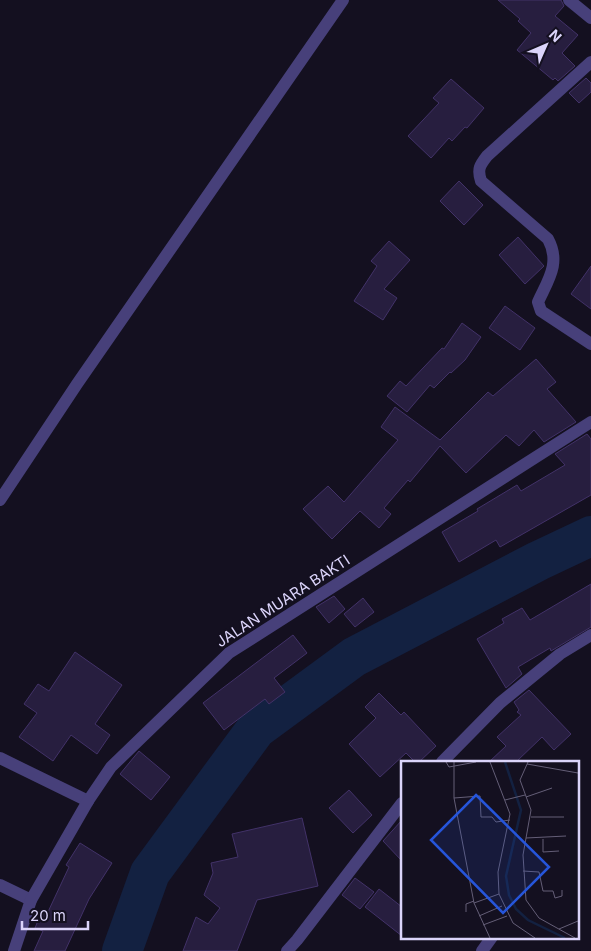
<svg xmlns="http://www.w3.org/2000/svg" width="591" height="951" font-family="Inter,sans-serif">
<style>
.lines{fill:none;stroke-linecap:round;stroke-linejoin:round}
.river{stroke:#132141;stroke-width:40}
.building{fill:#271e3f;stroke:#423268}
.minor{stroke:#47407a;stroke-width:12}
.tertiary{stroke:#47407a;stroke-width:12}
.labels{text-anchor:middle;stroke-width:4;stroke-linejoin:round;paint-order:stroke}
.street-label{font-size:15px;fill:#dbd4fa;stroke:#141020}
.inset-river{fill:none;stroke:#132141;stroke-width:2.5}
.inset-road{fill:none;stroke:#645e77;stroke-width:1}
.view{fill:#2655da;fill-opacity:0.15;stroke:#2655da;stroke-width:2.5}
.inset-edge{fill:none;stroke:#dbd4fa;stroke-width:2.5}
</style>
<rect width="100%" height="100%" fill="#141020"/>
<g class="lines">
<polyline class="river" points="122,951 150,873 256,729 354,657 538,561 591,536"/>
</g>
<g class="building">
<polygon points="498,0 561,0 564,6 555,16 578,35 562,53 575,66 558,81 555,78 553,80 517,50 531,33 518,21 520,19"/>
<polygon points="586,78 591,83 591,92 579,103 569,93"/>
<polygon points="451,79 484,108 467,128 465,127 452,141 449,138 431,158 408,136 439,103 433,98"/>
<polygon points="459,181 483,205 464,225 440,201"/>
<polygon points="518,237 544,266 525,284 499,255"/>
<polygon points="389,241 410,260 384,289 397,298 383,320 354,301 377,266 371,261"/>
<polygon points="591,266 591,309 571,294"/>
<polygon points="505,306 535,328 520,350 489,328"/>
<polygon points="462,323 481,337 465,360 451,373 450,372 434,388 430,385 407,412 387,396 400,381 406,386 442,348 444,349"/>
<polygon points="536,359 556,382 547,389 576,422 544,442 534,430 519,446 506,435 466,473 440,446 410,482 408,480 384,508 391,514 379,528 360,511 332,539 303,509 328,486 344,502 398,440 381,427 395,407 440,440 488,392 493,396"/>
<polygon points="587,434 591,439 591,495 500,547 496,540 459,562 442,532 478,511 477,509 517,485 521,491 565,465 555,454"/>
<polygon points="591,584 591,627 551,651 550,648 518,667 522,674 506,688 477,639 504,623 502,619 522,608 530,620"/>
<polygon points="334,596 345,609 329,623 316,607"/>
<polygon points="363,598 374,612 355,627 344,614"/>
<polygon points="293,635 307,653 274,678 285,692 269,704 265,699 224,730 203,703"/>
<polygon points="75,652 122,685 95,724 110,735 97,754 71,735 53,761 19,737 37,713 24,704 38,684 49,691"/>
<polygon points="529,690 571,734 554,750 542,737 516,762 489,762 506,746 497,737 521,715 517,712 519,710 514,702"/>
<polygon points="379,693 401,715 404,712 436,746 419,762 415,762 406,753 380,777 349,744 376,718 365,707"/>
<polygon points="139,751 170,777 151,800 120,774"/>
<polygon points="349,790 372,815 353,833 329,808"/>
<polygon points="302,818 318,886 257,900 237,951 183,951 196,917 208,924 220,908 204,895 213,873 211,863 238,857 232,834"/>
<polygon points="402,820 402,861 383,841"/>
<polygon points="80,843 112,863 89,899 65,951 34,951 43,931 35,928 42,911 47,914 69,867 66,865"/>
<polygon points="355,878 374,892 360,909 342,895"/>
<polygon points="379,889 402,907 402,936 365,907"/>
</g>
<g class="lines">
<g class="minor">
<polyline points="569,0 591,18"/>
<path d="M591,62L487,156C480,165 477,169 481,181L548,239C561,263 548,280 538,302L541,311L591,344"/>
<polyline points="0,500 77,384 343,0"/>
<polyline points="0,758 88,801"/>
<polyline points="442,762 500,703 560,654 591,635"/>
<polyline points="0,885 31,900"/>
<polyline points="287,951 297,940 402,803"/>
<polyline points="482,951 492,937"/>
</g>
<polyline class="tertiary" points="14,951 31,900 88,801 111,767 229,653 591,422"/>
</g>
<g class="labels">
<g class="street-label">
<text transform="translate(283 601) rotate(-33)" y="5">JALAN MUARA BAKTI</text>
</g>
</g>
<g transform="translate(401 761)">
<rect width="178" height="178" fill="#141020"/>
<path class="inset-river" d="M104,1L120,49L105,115L108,134L115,148L127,159L164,177"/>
<path class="inset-road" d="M45,1L48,6L75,1M53,1V37L73,142L98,133M89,1L109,53L97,111L98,133L112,162L134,177M127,1L119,19L130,49L122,94L125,139L138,157L174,177M126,3L177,12M125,36L151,27M53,37L79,35L80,56H91L95,61L109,59M104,39L124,34M130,56H163M125,77L165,75M142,78V91L158,90M122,110L138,111L142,130H152L154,137L161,135V129M73,142L89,177M65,151V143L73,140M78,155L101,145M82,164L106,155M158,168L177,160"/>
<path class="view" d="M75,34L148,106L102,152L30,79Z"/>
<rect width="178" height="178" class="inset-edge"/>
</g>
<g transform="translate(546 45) rotate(45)" stroke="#141020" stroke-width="4" paint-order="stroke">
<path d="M0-4L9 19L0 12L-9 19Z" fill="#dbd4fa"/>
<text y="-8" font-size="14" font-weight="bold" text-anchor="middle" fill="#dbd4fa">N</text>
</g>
<path d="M22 921v8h66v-8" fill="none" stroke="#dbd4fa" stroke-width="2.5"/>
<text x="30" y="921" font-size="15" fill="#dbd4fa" stroke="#141020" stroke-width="4" paint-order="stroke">20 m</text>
</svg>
